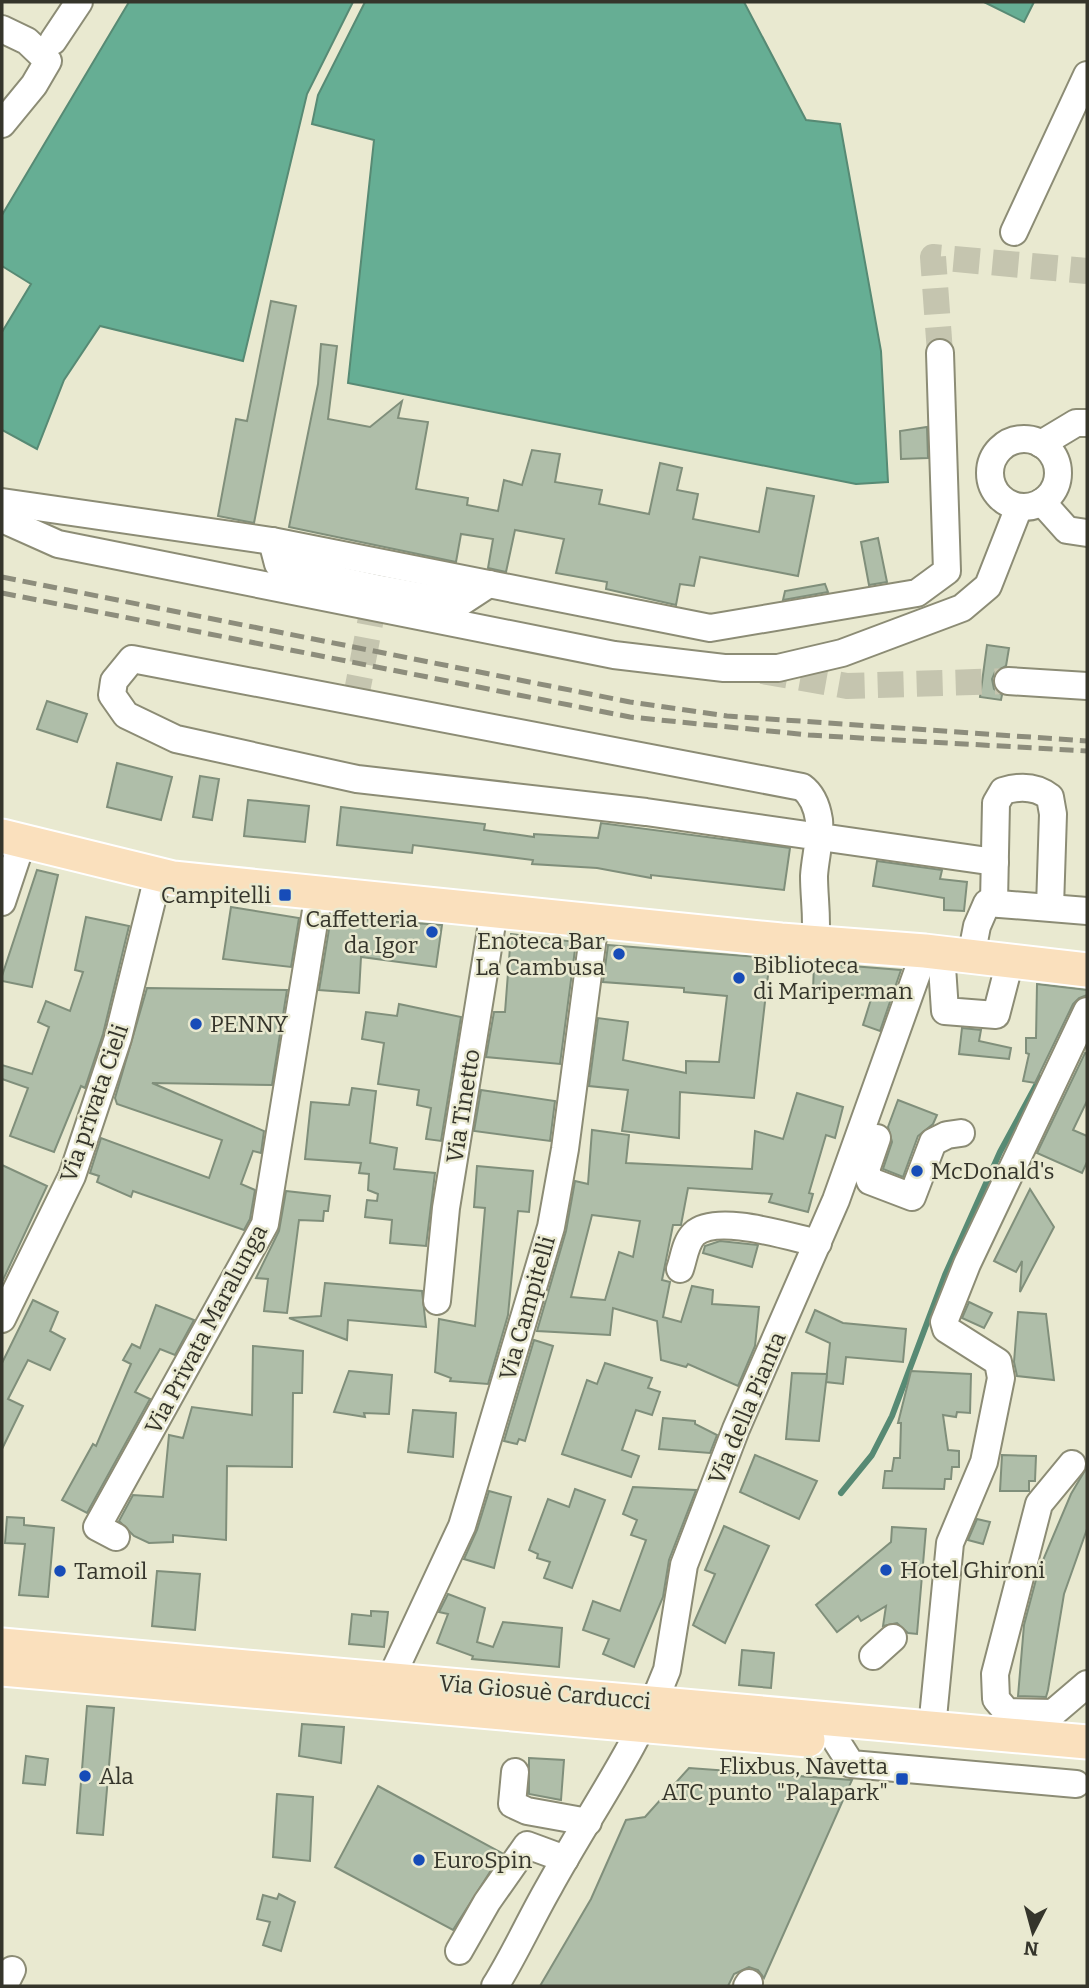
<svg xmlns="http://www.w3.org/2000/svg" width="1089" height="1988" font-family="Bitter,serif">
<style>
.water{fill:#66ae94;stroke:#578a74;stroke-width:2}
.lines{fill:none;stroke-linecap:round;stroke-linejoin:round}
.stream{stroke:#578a74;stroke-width:6}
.building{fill:#afbea9;stroke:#808f7b;stroke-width:2;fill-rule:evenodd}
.minor-tunnel{stroke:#c5c5af;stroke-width:26;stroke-dasharray:26 13;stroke-linecap:butt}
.minor-casing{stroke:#8c8c75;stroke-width:30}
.major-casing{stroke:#fff;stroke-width:37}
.minor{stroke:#fff;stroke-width:26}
.major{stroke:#fae0bd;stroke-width:33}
.rail{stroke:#8d8d7c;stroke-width:5;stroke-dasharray:14 7;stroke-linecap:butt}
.poi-dot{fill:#174cb8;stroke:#e9e9d0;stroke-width:2.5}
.labels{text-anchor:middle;stroke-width:5;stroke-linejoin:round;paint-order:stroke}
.poi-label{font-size:23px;fill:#35352b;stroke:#e9e9d0;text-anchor:start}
.street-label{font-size:23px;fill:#35352b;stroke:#e9e9d0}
</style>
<rect width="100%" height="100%" fill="#e9e9d0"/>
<g class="water">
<polygon points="129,2 353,2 307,94 243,361 100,326 64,380 37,449 2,430 2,332 31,284 2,266 2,215"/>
<polygon points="365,2 744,2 806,120 840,124 881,351 888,482 856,484 348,383 374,140 312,124 318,95"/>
<polygon points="984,2 1034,2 1024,22"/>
</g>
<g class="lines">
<polyline class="stream" points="841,1493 872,1455 892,1416 945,1275 1000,1152 1040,1078"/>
</g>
<g class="building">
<polygon points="271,301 296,306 254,523 218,516 236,419 247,421"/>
<polygon points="321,344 337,346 328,419 370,427 402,401 398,418 428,422 416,489 468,498 467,505 498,511 504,480 522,485 532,450 560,454 555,482 602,490 599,504 649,514 660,463 682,468 677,490 698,494 693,519 759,532 767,488 814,496 798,576 700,557 694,586 680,584 676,605 606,589 607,582 556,573 564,539 515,530 506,572 488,568 493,539 461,534 456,562 289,527 318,384"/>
<polygon points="927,427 928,458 901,459 900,431"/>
<polygon points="878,538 887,582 869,585 861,542"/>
<polygon points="825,584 828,592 783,600 785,591"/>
<polygon points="987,645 1009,648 1006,666 995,672 992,679 994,689 1002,695 1001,700 980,697"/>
<polygon points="47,701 87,714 77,742 37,729"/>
<polygon points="117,763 172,777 161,820 107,807"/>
<polygon points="200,776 219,779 212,820 193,817"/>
<polygon points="248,800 309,806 305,842 244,836"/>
<polygon points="341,807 485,824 484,830 534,837 534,834 598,838 601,823 790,848 784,890 651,875 651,878 597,868 532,864 533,860 413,845 412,853 337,845"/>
<polygon points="877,861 942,870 940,879 967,882 964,911 944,910 944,898 873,886"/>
<polygon points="37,870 58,875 32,987 2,981 2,976"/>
<polygon points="231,907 299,918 291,967 223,959"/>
<polygon points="86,917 129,926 103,1034 85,1088 81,1086 54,1152 10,1136 28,1088 2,1079 2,1065 32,1074 49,1027 38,1022 46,1001 70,1011 83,972 75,970"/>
<polygon points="331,917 442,925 436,967 361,957 359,993 319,990"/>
<polygon points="511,934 576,942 560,1064 486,1057 494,1012 505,1012"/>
<polygon points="608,945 770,958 754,1098 680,1092 679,1138 622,1131 628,1090 589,1086 598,1018 628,1022 623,1060 686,1073 686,1061 719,1062 727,996 684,992 684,988 603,982"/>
<polygon points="814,963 901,970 880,1031 863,1025 872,996 813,991"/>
<polygon points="1037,984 1087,990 1087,995 1079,998 1073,1004 1035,1083 1023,1081 1029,1054 1026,1053 1026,1038 1036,1038"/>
<polygon points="147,988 287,990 272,1085 152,1083 264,1131 261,1153 253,1151 241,1184 255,1190 250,1219 244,1230 133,1191 131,1197 97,1182 99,1176 90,1173 101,1138 209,1178 222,1140 117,1104 115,1098"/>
<polygon points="399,1004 461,1017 441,1141 426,1139 431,1108 417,1105 419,1090 378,1084 384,1043 362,1039 366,1012 397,1016"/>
<polygon points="962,1028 981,1030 979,1041 1011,1048 1009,1059 959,1054"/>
<polygon points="1085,1053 1087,1054 1087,1101 1073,1130 1087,1136 1087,1162 1082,1173 1037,1153"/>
<polygon points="352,1088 376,1091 370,1143 397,1148 394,1169 435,1173 426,1246 390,1243 392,1220 365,1217 367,1200 377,1201 378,1194 368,1190 369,1174 359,1173 361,1163 305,1159 311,1102 349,1105"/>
<polygon points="481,1090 555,1101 550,1141 474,1131"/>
<path d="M797,1093L843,1107L835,1138L826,1135L809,1193L813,1194L808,1212L769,1202L772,1194L688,1188L681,1225H673L662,1280L670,1282L663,1317L681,1322L692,1286L713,1290L712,1304L759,1307L755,1346L738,1386L688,1364L686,1367L661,1360L657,1321L613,1308L610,1335L537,1331L566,1231L575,1181L588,1184L592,1130L629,1135L626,1163L752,1169L755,1131L783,1139ZM592,1215L640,1221L633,1257L619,1252L605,1300L571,1297Z"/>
<polygon points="898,1100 937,1115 933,1124 918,1136 903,1177 883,1169 892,1142 888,1127"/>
<polygon points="2,1165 47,1186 2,1282"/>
<polygon points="477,1166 533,1171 529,1212 518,1211 508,1315 488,1384 450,1381 451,1378 435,1372 439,1319 475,1326 485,1208 474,1207"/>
<polygon points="1030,1189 1054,1227 1020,1292 1022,1261 1016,1272 994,1261"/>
<polygon points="286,1191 330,1196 328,1211 324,1211 323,1221 299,1220 287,1313 264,1311 268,1279 256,1278 279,1231"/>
<polygon points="720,1241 758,1245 752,1267 703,1253 705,1246"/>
<polygon points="325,1283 422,1291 426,1327 348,1320 347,1340 289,1318 321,1316"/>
<polygon points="33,1300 58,1312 50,1331 65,1339 50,1370 28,1360 8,1399 23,1406 2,1449 2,1363"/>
<polygon points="969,1302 992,1313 984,1328 962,1318"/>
<polygon points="156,1305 194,1320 175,1355 160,1349 135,1392 150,1399 87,1513 62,1500 93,1444 96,1446 131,1364 123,1360 132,1344 140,1348"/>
<polygon points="815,1310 843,1323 906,1329 903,1362 846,1357 843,1384 826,1382 830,1343 806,1332"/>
<polygon points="1018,1312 1046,1314 1054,1380 1017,1376 1014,1362"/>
<polygon points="534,1340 553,1346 525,1441 519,1439 517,1444 504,1441"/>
<polygon points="253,1346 303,1351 302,1393 293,1393 292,1467 227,1466 226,1540 173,1535 173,1542 149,1543 134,1536 119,1521 133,1495 163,1497 169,1435 183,1438 192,1407 252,1415"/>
<polygon points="605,1363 652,1378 648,1388 660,1392 652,1415 636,1410 622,1450 639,1456 631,1477 562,1454 587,1380 597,1384"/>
<polygon points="349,1371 392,1375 389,1414 364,1413 365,1417 334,1412"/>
<polygon points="911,1371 971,1374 970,1413 957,1412 956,1417 943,1415 948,1450 959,1451 959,1467 952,1467 951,1479 945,1479 944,1489 883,1488 885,1471 892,1471 894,1458 900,1458 901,1423 898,1423"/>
<polygon points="792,1373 827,1374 819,1441 786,1439"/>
<polygon points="413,1410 456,1413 453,1457 408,1452"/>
<polygon points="663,1418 695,1421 695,1424 717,1435 710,1453 659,1449"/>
<polygon points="755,1455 817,1481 799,1519 740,1492"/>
<polygon points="1002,1455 1036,1456 1035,1481 1029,1481 1029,1491 1000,1491"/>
<polygon points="1087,1467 1087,1529 1064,1594 1048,1690 1046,1697 1018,1696 1024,1625 1038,1572 1071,1494"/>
<polygon points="633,1487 696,1490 669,1560 663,1597 634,1667 603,1654 609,1639 583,1630 593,1601 620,1611 646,1540 631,1535 637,1520 623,1514"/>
<polygon points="575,1489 605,1500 572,1588 544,1578 550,1562 537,1558 538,1554 529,1550 548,1499 569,1507"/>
<polygon points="489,1491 511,1497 494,1568 464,1559 477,1530"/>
<polygon points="7,1517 24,1518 24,1525 54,1528 48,1597 19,1595 25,1544 5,1543"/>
<polygon points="977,1519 990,1522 983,1544 968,1540"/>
<polygon points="724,1526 769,1546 725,1643 693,1625 715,1574 705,1570"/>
<polygon points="892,1527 926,1529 917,1634 908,1633 897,1623 883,1626 886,1606 861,1621 858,1616 837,1632 816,1605 891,1542"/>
<polygon points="157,1571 200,1574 195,1630 152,1626"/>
<polygon points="448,1594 485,1608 477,1642 493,1647 503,1622 562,1628 559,1667 472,1659 473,1656 437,1643 448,1614 439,1612"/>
<polygon points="371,1611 388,1612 384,1647 349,1644 352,1614 371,1616"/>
<polygon points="742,1650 774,1653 771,1688 739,1685"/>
<polygon points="87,1706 114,1708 103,1835 77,1833"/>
<polygon points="302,1724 344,1727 341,1763 299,1756"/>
<polygon points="26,1756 48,1759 45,1785 23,1783"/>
<polygon points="529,1758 564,1760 561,1800 529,1794"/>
<polygon points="689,1768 852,1780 764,1978 758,1970 749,1967 734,1974 728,1986 540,1986 591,1899 626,1820 645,1817"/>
<polygon points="378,1786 502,1853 453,1930 335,1867"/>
<polygon points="277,1794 313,1797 310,1861 273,1857"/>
<polygon points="279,1894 295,1902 281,1951 263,1945 270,1922 257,1919 263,1895 277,1899"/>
</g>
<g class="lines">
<g class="minor-tunnel">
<polyline points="940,353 933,257 1087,271"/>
<polyline points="762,671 847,686 1008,681"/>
<polyline points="355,702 377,587"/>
</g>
<g class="minor-casing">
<g id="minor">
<polyline points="2,29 27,41 48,61 34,85 2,124"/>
<polyline points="53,41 79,2"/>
<polyline points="1014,232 1087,75"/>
<circle cx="1024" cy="473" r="34"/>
<polyline points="1041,444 1076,423 1087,423"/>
<polyline points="2,502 272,541 710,628 917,593 947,571 940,353"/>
<polyline points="1042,502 1067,530 1087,533"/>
<polyline points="2,519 58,544 614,655 724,668 778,668 842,653 962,608 988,586 1019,507"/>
<path d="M272,541L278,564C338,582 399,593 460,603L489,584"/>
<polyline points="1008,681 1087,686"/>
<polyline points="2,902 22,842"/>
<path d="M994,902L996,803L1003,791C1019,786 1036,786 1050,797L1053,814L1050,907"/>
<path d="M815,942C818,919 814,899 814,876C815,858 821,838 819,820C817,807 813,795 802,787L132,659L114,681L112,695L126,715L176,739L357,779L646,812L995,862"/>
<polyline points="941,952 945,1011 996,1015 1010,961"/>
<polyline points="971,957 977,926 987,903 1087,911"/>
<polyline points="877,1138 866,1170 870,1181 912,1197 933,1142 947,1135 961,1133"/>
<path d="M680,1269C684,1258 685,1243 694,1234C717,1213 789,1237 818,1243"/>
<polyline points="437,1301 446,1208 494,911"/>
<polyline points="2,1319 72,1176 118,1038 158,876"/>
<polyline points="1072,1464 1039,1504 995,1674 996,1699 1007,1712 1053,1713 1087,1684"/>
<polyline points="116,1537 97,1527 265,1224 319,892"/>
<polyline points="873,1656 893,1638"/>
<polyline points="391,1678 462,1526 551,1227 565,1149 595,921"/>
<polyline points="932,1728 950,1543 984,1462 1001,1378 998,1362 946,1329 944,1322 967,1264 1087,1011"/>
<polyline points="837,1742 851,1764 1076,1784"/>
<polyline points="515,1772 512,1804 527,1811 588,1822"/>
<polyline points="459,1951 487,1902 527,1845 565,1859"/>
<polyline points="4,1986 12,1970"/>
<path d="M495,1986C515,1954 530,1920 549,1887C589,1814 637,1748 667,1670L684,1565L736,1429L836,1200L925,951"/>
<polyline points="747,1986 749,1983"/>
</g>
</g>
<g class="major-casing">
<g id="major">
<polyline points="2,836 173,878 781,940 925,951 1087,970"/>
<polyline points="2,1645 1087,1742"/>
<polyline points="2,1669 808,1740"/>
</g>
</g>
<use href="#minor" class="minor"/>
<use href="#major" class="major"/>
<g class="rail">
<polyline points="2,577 630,702 727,716 1087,741"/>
<polyline points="2,593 630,717 809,735 1087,751"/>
</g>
</g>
<g class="poi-dot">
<rect x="278" y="888" width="14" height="14" rx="3.5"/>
<circle cx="432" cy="932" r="7"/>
<circle cx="619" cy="954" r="7"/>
<circle cx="739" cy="978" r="7"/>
<circle cx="196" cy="1024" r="7"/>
<circle cx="917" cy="1171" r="7"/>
<circle cx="886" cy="1570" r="7"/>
<circle cx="60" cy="1571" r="7"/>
<circle cx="85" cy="1776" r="7"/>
<rect x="895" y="1772" width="14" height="14" rx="3.5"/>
<circle cx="419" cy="1860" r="7"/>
</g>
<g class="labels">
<g class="poi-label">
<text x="271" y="903" text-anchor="end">Campitelli</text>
<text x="418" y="927" text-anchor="end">Caffetteria<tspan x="418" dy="26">da Igor</tspan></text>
<text x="605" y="949" text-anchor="end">Enoteca Bar<tspan x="605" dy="26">La Cambusa</tspan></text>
<text x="753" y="973">Biblioteca<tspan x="753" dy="26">di Mariperman</tspan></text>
<text x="210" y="1032">PENNY</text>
<text x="931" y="1179">McDonald's</text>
<text x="900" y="1578">Hotel Ghironi</text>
<text x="74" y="1579">Tamoil</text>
<text x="888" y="1774" text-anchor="end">Flixbus, Navetta<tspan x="888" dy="26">ATC punto "Palapark"</tspan></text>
<text x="99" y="1784">Ala</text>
<text x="433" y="1868">EuroSpin</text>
</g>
<g class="street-label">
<text transform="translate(94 1103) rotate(-71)" y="8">Via privata Cieli</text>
<text transform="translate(463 1106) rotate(-81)" y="8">Via Tinetto</text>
<text transform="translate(527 1308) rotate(-74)" y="8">Via Campitelli</text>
<text transform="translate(206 1329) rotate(-62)" y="8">Via Privata Maralunga</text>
<text transform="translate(747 1408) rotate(-67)" y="8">Via della Pianta</text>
<text transform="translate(545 1692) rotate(5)" y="8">Via Giosuè Carducci</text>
</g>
</g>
<rect width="1089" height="1988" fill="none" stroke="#35352b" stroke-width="7"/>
<g transform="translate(1033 1932) rotate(186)" stroke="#e9e9d0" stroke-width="5" paint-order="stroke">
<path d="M0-5L12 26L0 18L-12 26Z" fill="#35352b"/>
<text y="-10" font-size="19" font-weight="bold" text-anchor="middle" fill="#35352b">N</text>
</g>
</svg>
